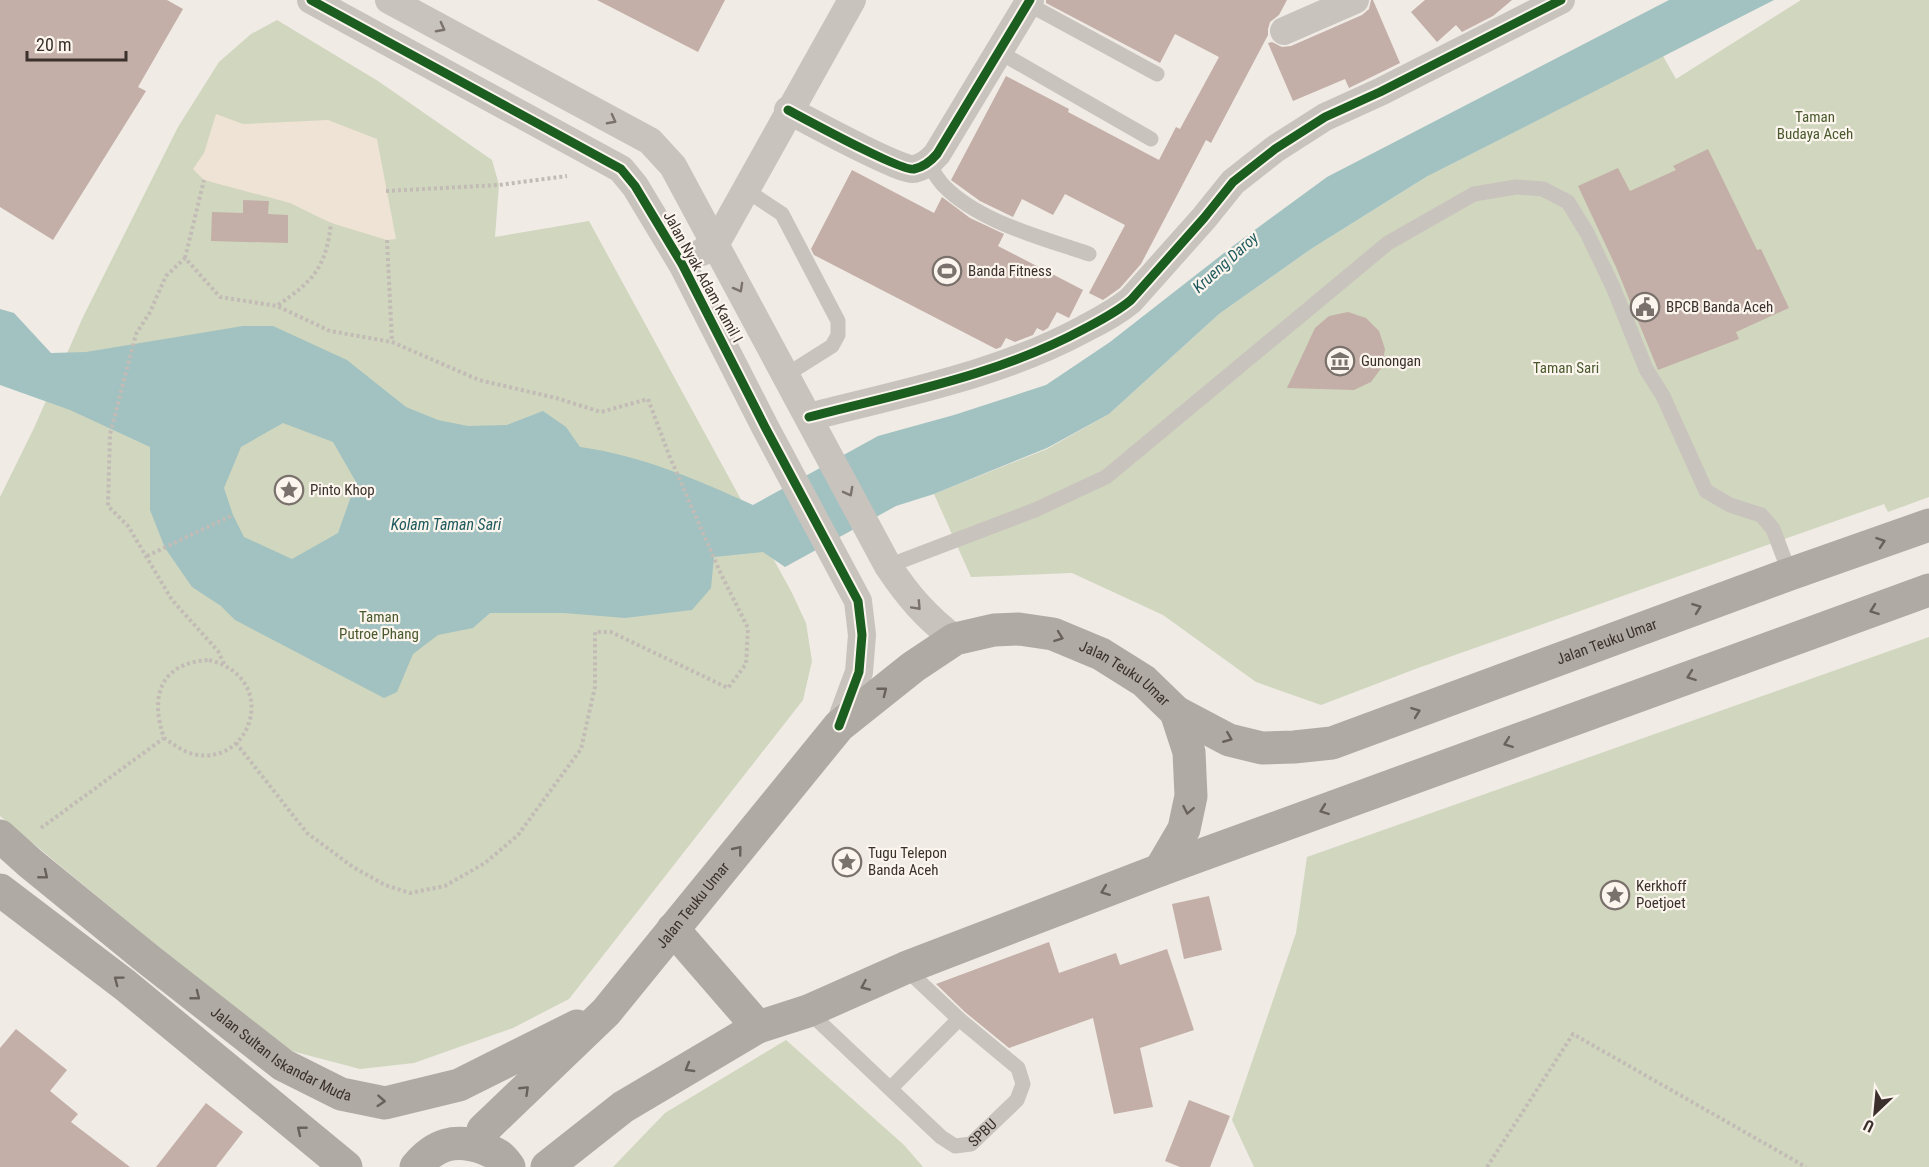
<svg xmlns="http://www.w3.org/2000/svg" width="1929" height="1167" font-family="'Roboto Condensed',sans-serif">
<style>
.green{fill:#d1d6bf}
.plaza{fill:#eee3d5}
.water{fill:#a1c2c1;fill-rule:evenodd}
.building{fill:#c3afa7}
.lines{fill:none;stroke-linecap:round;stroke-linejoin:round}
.path{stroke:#c2bbb6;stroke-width:4;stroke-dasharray:3 3;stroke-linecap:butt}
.lane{stroke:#c9c3be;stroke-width:15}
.street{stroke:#c9c3be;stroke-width:28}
.highway{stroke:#afaaa4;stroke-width:33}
.cycleway-casing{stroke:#fbf5ee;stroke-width:13}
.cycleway{stroke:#1b5e20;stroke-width:9}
.oneway{stroke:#7b726d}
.oneway2{stroke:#69615b}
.labels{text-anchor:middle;stroke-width:4.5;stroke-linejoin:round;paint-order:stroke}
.park-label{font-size:15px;fill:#4a5a2e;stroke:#fbf5ee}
.poi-label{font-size:15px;fill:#3b302b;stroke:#fbf5ee;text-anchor:start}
.street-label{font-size:15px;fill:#3b302b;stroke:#fbf5ee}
.water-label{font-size:16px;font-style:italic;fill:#1f5a5e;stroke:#fbf5ee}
</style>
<rect width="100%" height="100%" fill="#f0ebe5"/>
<g class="green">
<polygon points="1801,0 1929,0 1929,497 1888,512 1884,504 1418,668 1321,705 1256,682 1163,615 1072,573 971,577 934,494 1047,449 1109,414 1219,314 1311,249 1426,177 1663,56 1676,79"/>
<polygon points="277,20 378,81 492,160 499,185 495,237 589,221 792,593 806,623 812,661 803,700 569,999 513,1028 414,1063 360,1069 288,1050 195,977 0,816 0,497 34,428 83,317 178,127 219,62 251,34"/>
<polygon points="1929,637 1929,1167 1254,1167 1232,1120 1296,933 1307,857"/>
<polygon points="786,1040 904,1145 923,1167 613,1167 665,1113"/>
</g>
<polygon class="plaza" points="216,114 243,124 328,120 377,139 396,239 387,240 331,223 290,203 204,180 193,169 204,153"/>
<path class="water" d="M1669,0H1774L1426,177L1311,249L1219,314L1109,414L1047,448L934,494L896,506L785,567L763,552L714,557L711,588L692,610L625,618L564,613H490L473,628L438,635L413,654L397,692L384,698L235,620L221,606L192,587L165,548L150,510V447L70,410L0,385V309L14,313L51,353L86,352L243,326H273L347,360L406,407L438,420L468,426L507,425L543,411L566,427L580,447C640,455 698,480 753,505L878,436L954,415L1046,385L1110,342L1233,246L1327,177ZM283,423L333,442L356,482L338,533L292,559L244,537L233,515L224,488L241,447Z"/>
<g class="building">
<polygon points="0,0 167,0 183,9 138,87 146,91 53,240 0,207"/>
<polygon points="597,0 725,0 698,52"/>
<polygon points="1046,0 1287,0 1279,15 1270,22 1268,29 1268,35 1211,143 1206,140 1141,264 1120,288 1103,300 1089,293 1125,225 1065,194 1053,215 1022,199 1013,217 980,201 951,180 1006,76 1069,109 1068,112 1159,160 1176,127 1180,129 1219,57 1175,34 1160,63 1046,3"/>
<polygon points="1371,0 1373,0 1400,63 1349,88 1345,79 1293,101 1268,43 1272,42 1282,47 1291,46 1362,15 1369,9"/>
<polygon points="1425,0 1512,0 1493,16 1462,32 1456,25 1437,42 1411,12"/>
<polygon points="1708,149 1757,250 1761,249 1789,308 1736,332 1739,339 1658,370 1616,267 1578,186 1618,168 1630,191 1676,170 1673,166"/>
<polygon points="852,170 934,213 942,197 970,218 1004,234 998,246 1083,290 1069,318 1057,312 1048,328 1043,331 1037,328 1033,335 1015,342 1006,338 1001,347 996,349 814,255 811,249"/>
<polygon points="243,200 269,201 268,214 288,215 288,243 211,241 212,212 243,213"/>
<polygon points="1348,312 1366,318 1379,331 1385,349 1382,367 1371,382 1354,390 1287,388 1315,328 1329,316"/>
<polygon points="1209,896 1222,950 1184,959 1172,904"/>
<polygon points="1049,942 1059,973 1116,953 1120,965 1167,949 1194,1030 1140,1048 1153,1107 1114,1114 1093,1018 1009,1048 965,1012 936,984"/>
<polygon points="16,1029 67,1070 50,1091 78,1114 71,1122 130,1167 0,1167 0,1048"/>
<polygon points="1189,1100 1230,1116 1210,1167 1180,1167 1165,1161"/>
<polygon points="206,1103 243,1132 216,1167 156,1167"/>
</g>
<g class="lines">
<g class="path">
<polyline points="386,191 499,185 567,176"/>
<polyline points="387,240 392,342"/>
<polyline points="185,258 204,180"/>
<path d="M278,305C313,281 326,268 331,223"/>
<polyline points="147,556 233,515"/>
<path d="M209,660C281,678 252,768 193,754C182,751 173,744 164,738C150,697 159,663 209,660Z"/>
<polyline points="224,664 218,651 172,600 128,526 108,506 110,434 136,334 150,312 166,276 185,258 220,297 277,306 330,331 392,342 479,380 556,398 601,412 648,399 669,455 721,574 748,628 746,664 728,688 611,632 595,632 595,687 581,749 518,835 485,863 445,886 410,893 385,885 353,867 307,833 236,743"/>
<polyline points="41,828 164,738"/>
<polyline points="1487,1167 1573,1034 1806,1167"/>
</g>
<g class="lane">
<polyline points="1028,4 1157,74"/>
<polyline points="999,52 1151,139"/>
<path d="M928,163C933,171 938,180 944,186C979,222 1043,238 1089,254"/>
<polyline points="746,190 782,214 838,321 838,335 832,346 786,375"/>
<polyline points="888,566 1035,510 1106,477 1388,243 1474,194 1516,187 1543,189 1568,202 1587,233 1613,287 1646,369 1663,396 1706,491 1730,505 1761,515 1773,529 1790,574"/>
<path id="s1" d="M808,1011L941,1137L955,1146L971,1144L1017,1100L1023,1084L1018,1068L959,1019L905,968"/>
<polyline points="891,1088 959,1019"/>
</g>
<g class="street">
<polyline points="311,0 621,169 635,186 682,264 765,427 858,601 862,635 859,672 839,726"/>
<path d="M389,0L650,141L673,166L888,566C908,596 926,617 955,639"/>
<polyline points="1284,31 1355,0"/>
<path d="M788,110C807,120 902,172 914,169C924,167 931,161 937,154L1030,0"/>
<polyline points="702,252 715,245 852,0"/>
<path d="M809,417C902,393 999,375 1084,329C1101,320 1117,312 1131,300L1204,218L1233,182L1275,149L1325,117L1380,92L1561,0"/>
</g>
<g class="highway">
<path id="s2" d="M0,836L30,863L149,960L283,1065L341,1094L385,1103L459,1085L577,1026"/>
<polyline points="1160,870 1184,829 1191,796 1189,752 1176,712"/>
<polyline points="0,890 125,985 346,1167"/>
<polyline points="673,929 758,1027"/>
<path id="s3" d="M483,1130L606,1012L839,726L913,667L955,639L994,630L1019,629L1053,634L1101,654L1144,681L1176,712L1229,740L1262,748L1294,747L1332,743L1790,574L1929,525"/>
<path d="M416,1167C435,1144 455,1138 483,1148C497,1154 500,1154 509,1167"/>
<polyline points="547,1167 623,1107 758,1027 808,1011 905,968 1160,870 1929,590"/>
</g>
<g class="cycleway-casing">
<g id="cycleway">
<polyline points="311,0 621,169 635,186 682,264 765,427 858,601 862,635 859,672 839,726"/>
<path d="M788,110C807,120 902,172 914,169C924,167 931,161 937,154L1030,0"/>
<path d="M809,417C902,393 999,375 1084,329C1101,320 1117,312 1131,300L1204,218L1233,182L1275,149L1325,117L1380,92L1561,0"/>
</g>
</g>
<use href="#cycleway" class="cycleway"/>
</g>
<defs><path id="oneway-chevron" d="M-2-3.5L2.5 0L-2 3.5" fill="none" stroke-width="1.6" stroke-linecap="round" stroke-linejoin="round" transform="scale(1.5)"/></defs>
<g class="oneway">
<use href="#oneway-chevron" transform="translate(441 28) rotate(28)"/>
<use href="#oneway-chevron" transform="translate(612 120) rotate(28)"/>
<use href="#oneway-chevron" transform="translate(739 288) rotate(61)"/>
<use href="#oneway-chevron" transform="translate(849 492) rotate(62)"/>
<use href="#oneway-chevron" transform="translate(917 606) rotate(47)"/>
</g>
<g class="oneway2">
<use href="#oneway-chevron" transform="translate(1881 542) rotate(-19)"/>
<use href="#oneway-chevron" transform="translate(1697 608) rotate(-20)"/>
<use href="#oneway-chevron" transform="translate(1874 610) rotate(160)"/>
<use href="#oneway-chevron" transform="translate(1059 637) rotate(20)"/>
<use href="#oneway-chevron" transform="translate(1691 676) rotate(160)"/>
<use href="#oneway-chevron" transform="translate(883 691) rotate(-38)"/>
<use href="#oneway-chevron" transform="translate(1416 712) rotate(-20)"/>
<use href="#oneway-chevron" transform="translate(1228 738) rotate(22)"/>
<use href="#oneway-chevron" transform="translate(1508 743) rotate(160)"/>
<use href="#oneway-chevron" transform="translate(1188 810) rotate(101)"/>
<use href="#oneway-chevron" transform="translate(1324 810) rotate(160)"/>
<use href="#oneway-chevron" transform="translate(738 850) rotate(-51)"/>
<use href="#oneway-chevron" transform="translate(44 875) rotate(39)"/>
<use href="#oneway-chevron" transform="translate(1105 891) rotate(159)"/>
<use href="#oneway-chevron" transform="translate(118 980) rotate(-143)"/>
<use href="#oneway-chevron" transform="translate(865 986) rotate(156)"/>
<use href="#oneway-chevron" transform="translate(196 996) rotate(38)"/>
<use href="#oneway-chevron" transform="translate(689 1068) rotate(150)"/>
<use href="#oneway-chevron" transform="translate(525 1090) rotate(-44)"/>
<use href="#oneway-chevron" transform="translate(381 1101) rotate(4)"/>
<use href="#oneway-chevron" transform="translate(301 1130) rotate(-141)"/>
</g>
<defs>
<g id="stadium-ring" transform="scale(1.5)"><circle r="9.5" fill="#fbf5ee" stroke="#7a716c" stroke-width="1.5"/><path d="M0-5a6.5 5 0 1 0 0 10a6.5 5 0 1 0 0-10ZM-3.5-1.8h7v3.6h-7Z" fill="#7a716c"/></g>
<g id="civic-ring" transform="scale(1.5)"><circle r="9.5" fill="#fbf5ee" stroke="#7a716c" stroke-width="1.5"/><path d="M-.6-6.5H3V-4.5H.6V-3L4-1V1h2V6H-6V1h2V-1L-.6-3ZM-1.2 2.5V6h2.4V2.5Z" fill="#7a716c"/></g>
<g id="museum-ring" transform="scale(1.5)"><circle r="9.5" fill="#fbf5ee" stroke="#7a716c" stroke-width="1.5"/><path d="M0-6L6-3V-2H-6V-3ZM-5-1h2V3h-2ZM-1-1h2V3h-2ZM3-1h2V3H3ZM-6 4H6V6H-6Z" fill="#7a716c"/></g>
<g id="sight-ring" transform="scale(1.5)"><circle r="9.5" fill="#fbf5ee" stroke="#7a716c" stroke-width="1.5"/><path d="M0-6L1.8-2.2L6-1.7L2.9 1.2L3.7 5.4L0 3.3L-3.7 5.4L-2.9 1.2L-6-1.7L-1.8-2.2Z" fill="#7a716c"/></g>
</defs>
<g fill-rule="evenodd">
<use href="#stadium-ring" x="947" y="271"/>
<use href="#civic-ring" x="1645" y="307"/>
<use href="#museum-ring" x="1340" y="361"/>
<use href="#sight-ring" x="289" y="490"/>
<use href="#sight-ring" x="847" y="862"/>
<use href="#sight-ring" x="1615" y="895"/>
</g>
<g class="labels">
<g class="park-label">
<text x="1815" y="122">Taman<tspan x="1815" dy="17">Budaya Aceh</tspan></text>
<text x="1566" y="373">Taman Sari</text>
<text x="379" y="622">Taman<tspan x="379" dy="17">Putroe Phang</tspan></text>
</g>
<g class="poi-label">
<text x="968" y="276">Banda Fitness</text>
<text x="1666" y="312">BPCB Banda Aceh</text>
<text x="1361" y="366">Gunongan</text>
<text x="310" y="495">Pinto Khop</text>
<text x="868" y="858">Tugu Telepon<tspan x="868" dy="17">Banda Aceh</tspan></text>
<text x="1636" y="891">Kerkhoff<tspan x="1636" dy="17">Poetjoet</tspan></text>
</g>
<g class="street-label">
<text transform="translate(703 277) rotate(61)" y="5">Jalan Nyak Adam Kamil I</text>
<text dy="5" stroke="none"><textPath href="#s3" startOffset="1388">Jalan Teuku Umar</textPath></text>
<text dy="5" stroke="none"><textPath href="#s3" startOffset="866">Jalan Teuku Umar</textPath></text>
<text dy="5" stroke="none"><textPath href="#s3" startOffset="308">Jalan Teuku Umar</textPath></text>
<text dy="5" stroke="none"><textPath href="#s2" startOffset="357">Jalan Sultan Iskandar Muda</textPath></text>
<text dy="5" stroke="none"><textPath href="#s1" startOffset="232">SPBU</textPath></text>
</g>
<g class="water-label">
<text transform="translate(1225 262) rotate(-42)" y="6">Krueng Daroy</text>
<text x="446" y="530">Kolam Taman Sari</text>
</g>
</g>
<g transform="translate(1875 1113) rotate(206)" stroke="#fbf5ee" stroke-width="4.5" paint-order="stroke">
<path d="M0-4.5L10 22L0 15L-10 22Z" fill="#3b302b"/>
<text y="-9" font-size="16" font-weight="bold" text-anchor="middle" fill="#3b302b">U</text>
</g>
<path d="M27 51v9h99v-9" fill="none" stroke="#3b302b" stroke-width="3"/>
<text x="36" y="51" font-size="18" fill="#3b302b" stroke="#fbf5ee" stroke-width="4.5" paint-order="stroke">20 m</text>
</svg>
